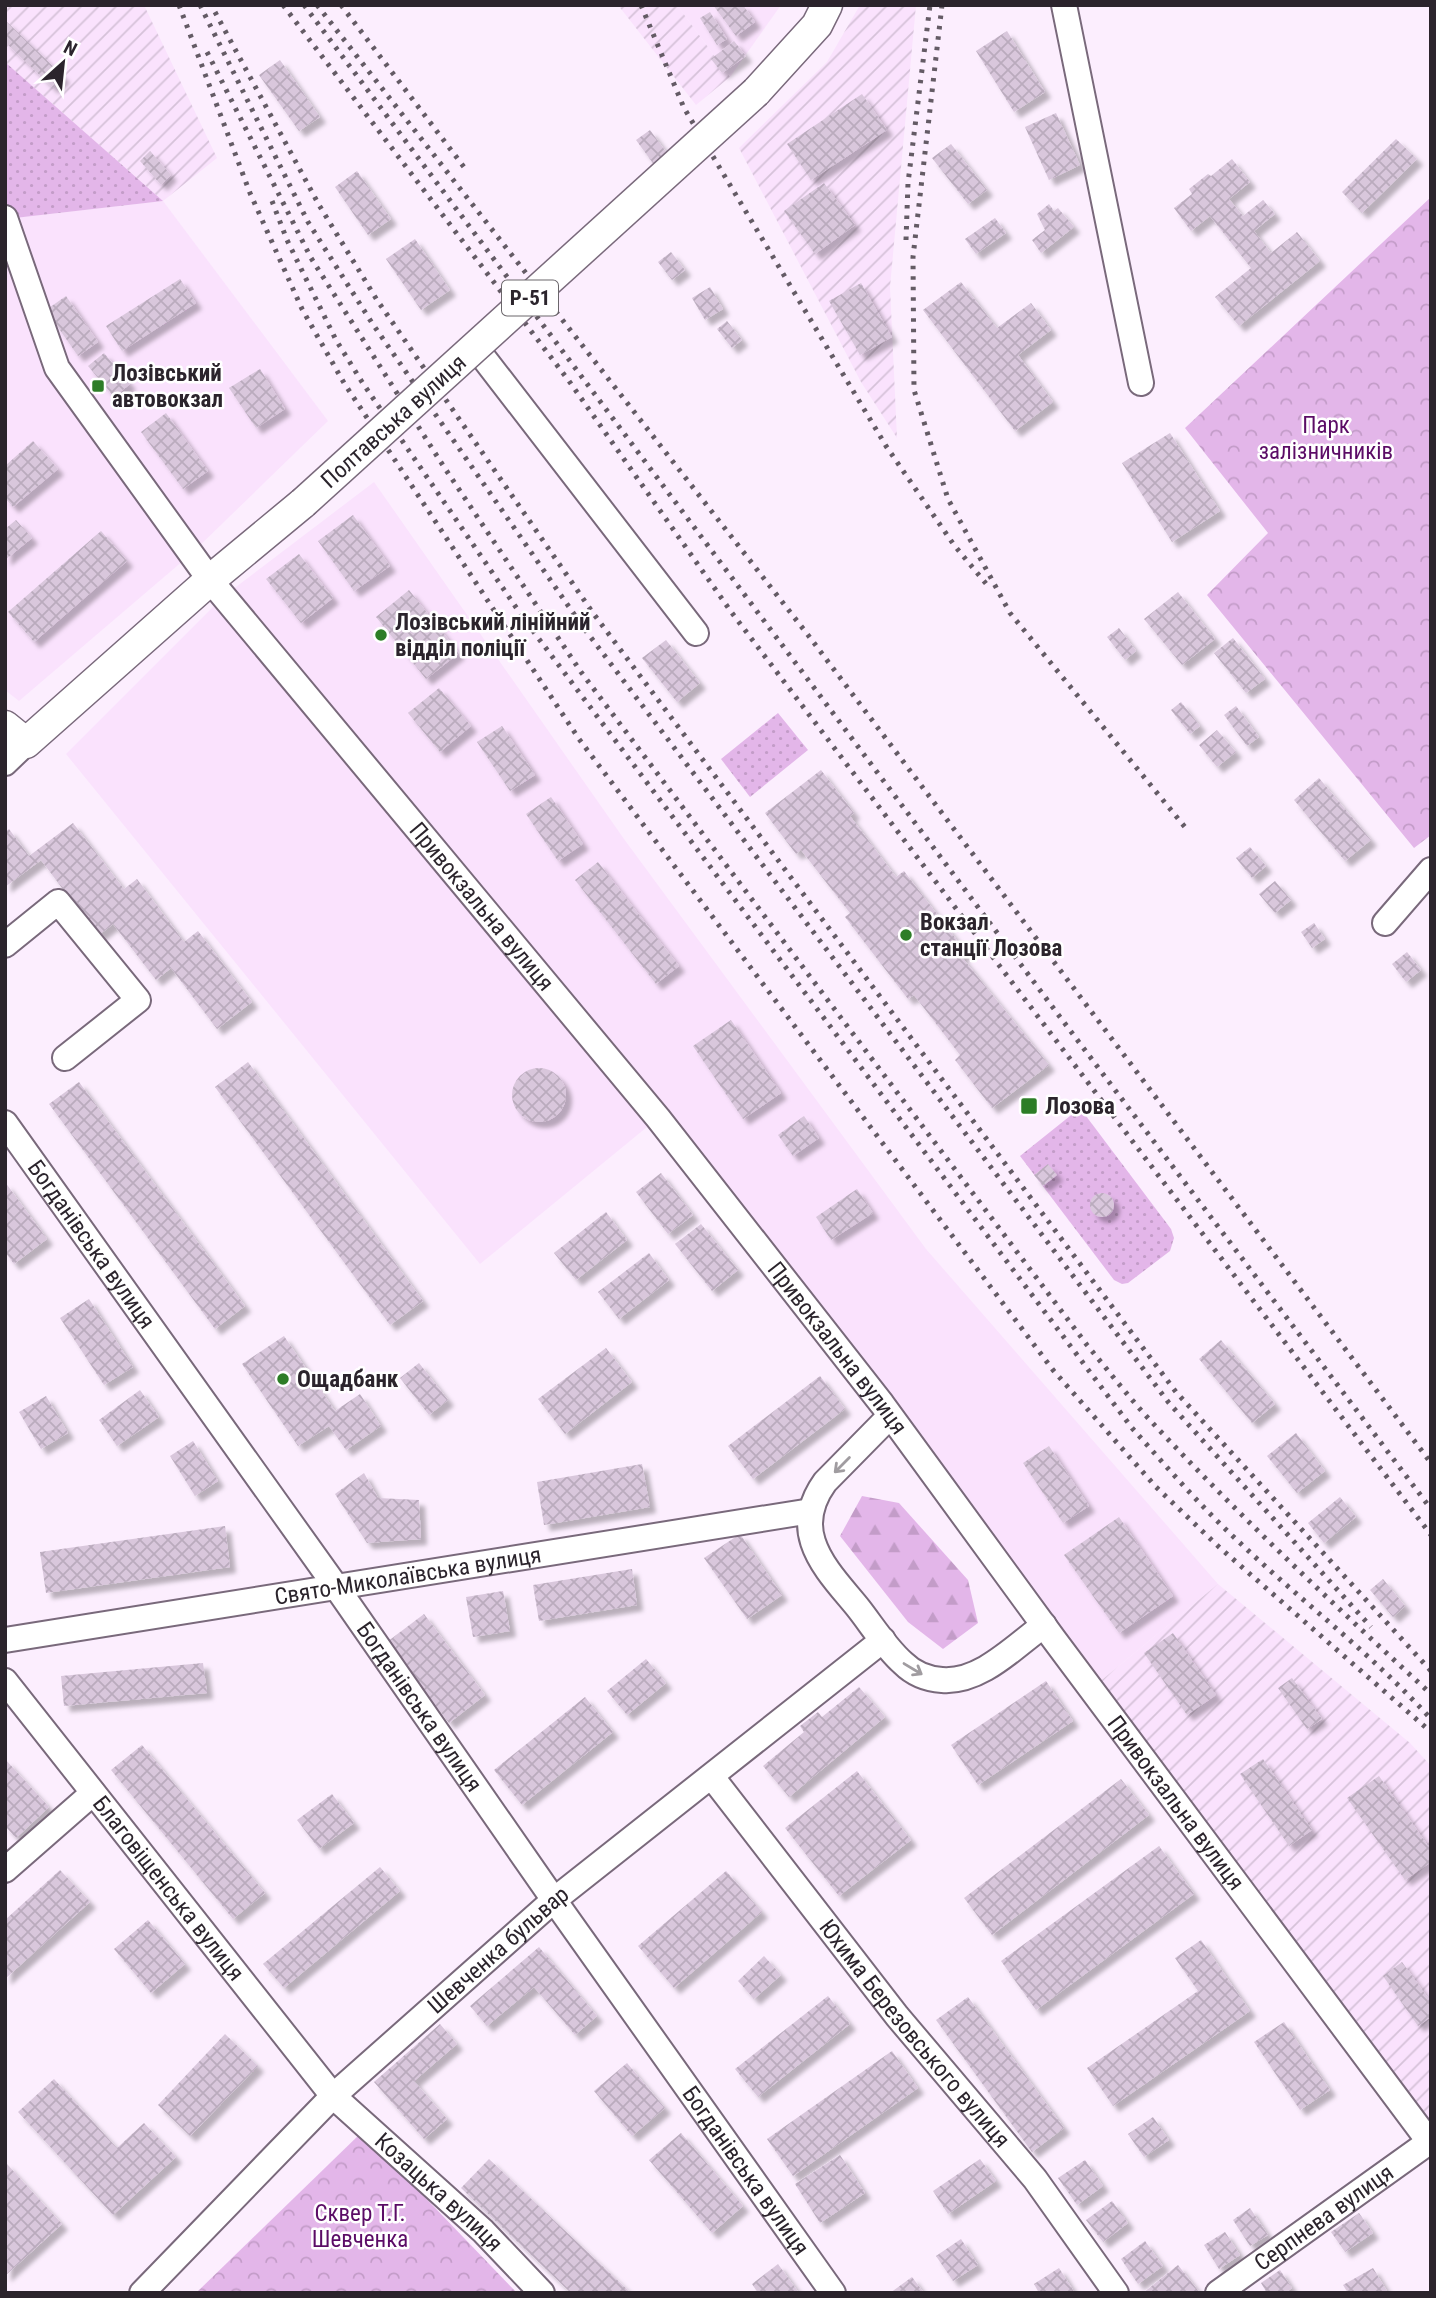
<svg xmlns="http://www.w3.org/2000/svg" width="1436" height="2298" font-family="'Roboto Condensed',sans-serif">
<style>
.built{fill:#fae2fd}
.industrial{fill:url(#industrial-furrows)}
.grass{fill:url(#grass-dots)}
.forest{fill:url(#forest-firs)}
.park{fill:url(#park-crowns)}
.building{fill:url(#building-cross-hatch);filter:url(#shadow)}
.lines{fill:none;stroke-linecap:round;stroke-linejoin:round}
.minor-casing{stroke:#79697b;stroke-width:28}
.major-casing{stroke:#79697b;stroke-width:33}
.minor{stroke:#fff;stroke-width:24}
.major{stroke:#fff;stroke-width:30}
.rail{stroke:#645b65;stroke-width:5;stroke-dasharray:3.5 7;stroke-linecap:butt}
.major-bridge-casing{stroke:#79697b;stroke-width:33;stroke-linecap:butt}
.major-bridge{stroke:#fff;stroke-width:30}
.oneway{stroke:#a09ca0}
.poi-dot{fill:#2d7d27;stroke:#fff;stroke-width:2.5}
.labels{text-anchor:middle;stroke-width:5;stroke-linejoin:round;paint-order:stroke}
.shield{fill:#fff;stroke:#6b666b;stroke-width:2}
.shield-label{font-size:21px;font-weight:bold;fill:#2b242c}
.poi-label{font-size:23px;font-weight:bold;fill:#2b242c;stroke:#fff;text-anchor:start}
.street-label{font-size:23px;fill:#2b242c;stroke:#fff}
.park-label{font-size:23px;fill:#5b0c66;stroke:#fff}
</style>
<defs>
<pattern id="industrial-furrows" width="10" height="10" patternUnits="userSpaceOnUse" patternTransform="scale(1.75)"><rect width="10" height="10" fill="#fae2fd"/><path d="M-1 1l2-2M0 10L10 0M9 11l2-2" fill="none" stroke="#d6c2d9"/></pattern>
<pattern id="grass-dots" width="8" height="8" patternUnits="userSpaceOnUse" patternTransform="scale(1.75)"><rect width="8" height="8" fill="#e3b6e9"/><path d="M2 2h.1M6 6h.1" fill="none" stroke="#c39cc8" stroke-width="1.8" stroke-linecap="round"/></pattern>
<pattern id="forest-firs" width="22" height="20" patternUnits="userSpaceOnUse" patternTransform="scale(1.75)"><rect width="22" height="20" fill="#e3b6e9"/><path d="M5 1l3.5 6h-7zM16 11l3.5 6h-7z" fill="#c39cc8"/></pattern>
<pattern id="park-crowns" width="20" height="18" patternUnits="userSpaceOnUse" patternTransform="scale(1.75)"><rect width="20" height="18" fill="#e3b6e9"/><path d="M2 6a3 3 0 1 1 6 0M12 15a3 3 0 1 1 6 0" fill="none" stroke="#c39cc8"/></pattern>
<pattern id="building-cross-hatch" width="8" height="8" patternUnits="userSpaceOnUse" patternTransform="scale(1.75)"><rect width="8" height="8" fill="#d9c7dc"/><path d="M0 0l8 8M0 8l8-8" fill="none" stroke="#baabbd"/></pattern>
<filter id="shadow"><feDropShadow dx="6" dy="6" stdDeviation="2" flood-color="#0004"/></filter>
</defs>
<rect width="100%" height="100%" fill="#fceefe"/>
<g class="built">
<polygon points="677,5 781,5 730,77"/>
<polygon points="163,201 328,421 191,554 19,701 5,690 5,219"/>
<polygon points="374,482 624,839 926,1249 1218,1584 1091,1689 658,1118 480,1264 66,754 224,596"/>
</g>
<g class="industrial">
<polygon points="5,5 144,5 217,158 163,201 5,62"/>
<polygon points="618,5 677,5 730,77 696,105"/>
<polygon points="860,5 916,5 890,287 897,438 861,382 739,148 827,62"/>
<polygon points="1218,1584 1410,1743 1431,1766 1431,2144 1091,1689"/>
</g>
<g class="grass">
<polygon points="5,62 163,201 6,219"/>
<polygon points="778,713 808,750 750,797 721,759"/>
<polygon points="1080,1108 1171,1229 1174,1238 1170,1251 1128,1283 1122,1284 1114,1280 1020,1156"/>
</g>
<polygon class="forest" points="862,1496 899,1503 968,1580 978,1623 943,1649 908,1622 840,1536"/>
<g class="park">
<polygon points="1431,197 1431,835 1414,848 1207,595 1268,533 1185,428"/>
<polygon points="362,2132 517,2293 196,2293"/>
</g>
<g class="building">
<polygon points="713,5 743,5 755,22 736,36"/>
<polygon points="710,12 727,39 717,45 700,18"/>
<polygon points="5,20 64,77 53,88 5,42"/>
<polygon points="1007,31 1045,92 1014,112 976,51"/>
<polygon points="734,41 746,56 722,73 711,59"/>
<polygon points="280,60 320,117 299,131 259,75"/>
<polygon points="862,94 887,130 811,180 787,144"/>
<polygon points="1056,113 1080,165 1049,180 1025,127"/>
<polygon points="650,130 669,156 655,166 636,140"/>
<polygon points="1396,139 1417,159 1362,213 1342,192"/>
<polygon points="951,144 987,190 968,204 932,158"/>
<polygon points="150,151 171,175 161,185 140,161"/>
<polygon points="1232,159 1250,182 1229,199 1243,216 1263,200 1275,214 1254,231 1271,253 1297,232 1320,261 1239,326 1215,297 1251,268 1210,216 1191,231 1174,208 1192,194 1189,189 1208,174 1211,176"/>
<polygon points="357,171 391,219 368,235 335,187"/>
<polygon points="824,183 855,225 815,254 784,211"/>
<polygon points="1049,204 1054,211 1058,208 1074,227 1041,253 1032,240 1045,230 1037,214"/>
<polygon points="995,218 1006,233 976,254 965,239"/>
<polygon points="415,239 450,290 421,310 386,259"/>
<polygon points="671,252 685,270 672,280 658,262"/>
<polygon points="180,279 196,303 122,351 106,326"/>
<polygon points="961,282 997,328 1031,303 1051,330 1018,355 1053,402 1015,431 923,310"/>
<polygon points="861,283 892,337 860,355 829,301"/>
<polygon points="710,287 723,309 705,320 692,298"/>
<polygon points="66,296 98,342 78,356 46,310"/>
<polygon points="727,321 742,340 732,348 717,329"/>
<polygon points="104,353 130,384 114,397 88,366"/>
<polygon points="260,369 285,409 256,428 229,388"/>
<polygon points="166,413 208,471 183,489 141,432"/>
<polygon points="1170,433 1220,511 1172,542 1122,463"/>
<polygon points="33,441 58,469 13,507 5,498 5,466"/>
<polygon points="353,515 390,566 354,591 318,541"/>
<polygon points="16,520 32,538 5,560 5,529"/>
<polygon points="101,531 127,561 34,642 8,612"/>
<polygon points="299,554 333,598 301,623 266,579"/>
<polygon points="409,590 459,653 426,679 376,617"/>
<polygon points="1178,592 1215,639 1182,665 1144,619"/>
<polygon points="1119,628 1136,651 1125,660 1107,637"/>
<polygon points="1233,638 1265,679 1246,693 1214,653"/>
<polygon points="666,640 700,683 677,702 642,658"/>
<polygon points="439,688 471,726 440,752 408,713"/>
<polygon points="1181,702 1200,726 1190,734 1171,710"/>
<polygon points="1236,706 1259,737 1247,746 1224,715"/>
<polygon points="502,726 535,775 510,791 477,742"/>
<polygon points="1217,730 1236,752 1217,767 1199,745"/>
<polygon points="821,770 854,813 850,816 896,877 904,871 966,952 961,956 1049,1065 992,1108 955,1060 960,1055 914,995 908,999 845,917 850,913 801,850 796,854 765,813"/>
<polygon points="1319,778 1371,840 1345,861 1294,800"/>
<polygon points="551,797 583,844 558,861 526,814"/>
<polygon points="73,823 124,889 137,879 184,942 198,931 252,1002 217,1029 171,968 156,980 113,924 98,936 41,860 5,887 5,832 9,829 29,856"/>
<polygon points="1250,847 1266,866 1252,878 1236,858"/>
<polygon points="598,862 679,966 656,984 575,880"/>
<polygon points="1275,881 1291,900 1275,913 1259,894"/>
<polygon points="1314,923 1325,939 1312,948 1301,932"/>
<polygon points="1407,952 1421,970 1406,982 1392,964"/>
<polygon points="731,1020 781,1093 743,1119 693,1046"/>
<polygon points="248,1062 423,1301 390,1325 215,1087"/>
<circle cx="539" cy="1095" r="27"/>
<polygon points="79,1082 245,1306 215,1329 49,1104"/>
<polygon points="804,1116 819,1138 793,1156 778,1135"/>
<polygon points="1048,1164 1057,1175 1043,1186 1034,1175"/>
<polygon points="661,1173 693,1215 668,1234 636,1192"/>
<polygon points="5,1182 47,1239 14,1264 5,1252"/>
<polygon points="857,1189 873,1213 831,1240 816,1217"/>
<circle cx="1102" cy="1205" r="12"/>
<polygon points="606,1212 627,1240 576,1280 554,1253"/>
<polygon points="701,1224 738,1270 712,1291 675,1244"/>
<polygon points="649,1253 669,1280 619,1319 598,1292"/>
<polygon points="89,1299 133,1367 104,1385 60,1318"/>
<polygon points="284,1336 335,1411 360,1394 381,1426 346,1450 329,1426 298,1446 242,1364"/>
<polygon points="1221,1340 1275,1404 1252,1423 1199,1359"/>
<polygon points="606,1348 632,1382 565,1434 538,1399"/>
<polygon points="419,1363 448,1400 429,1415 400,1378"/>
<polygon points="820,1376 845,1409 753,1479 728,1446"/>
<polygon points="140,1390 159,1417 117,1446 99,1420"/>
<polygon points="46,1396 68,1433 41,1449 19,1412"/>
<polygon points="1296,1433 1325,1471 1297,1493 1267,1456"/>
<polygon points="193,1441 218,1481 195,1496 170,1456"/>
<polygon points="1049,1446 1089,1506 1063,1523 1023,1463"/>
<polygon points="642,1464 650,1507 544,1525 537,1482"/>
<polygon points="364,1473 378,1498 419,1500 421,1539 367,1543 335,1494"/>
<polygon points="1340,1497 1356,1517 1324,1543 1308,1523"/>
<polygon points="1119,1517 1173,1596 1119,1633 1064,1555"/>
<polygon points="225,1526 230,1567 46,1593 40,1552"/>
<polygon points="740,1534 782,1595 747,1619 704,1558"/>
<polygon points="632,1569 637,1605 539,1621 533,1585"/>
<polygon points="1383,1579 1405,1606 1393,1617 1370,1590"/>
<polygon points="503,1591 510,1631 473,1637 466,1597"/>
<polygon points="424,1614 485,1695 449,1723 387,1642"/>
<polygon points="1173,1633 1216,1695 1187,1715 1144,1653"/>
<polygon points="646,1659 666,1683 627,1715 607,1691"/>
<polygon points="203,1663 207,1693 64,1706 61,1676"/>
<polygon points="1292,1678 1322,1719 1307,1729 1278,1688"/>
<polygon points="1046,1681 1073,1721 978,1785 951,1745"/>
<polygon points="859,1687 885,1717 789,1797 763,1766 804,1732 800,1726 818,1712 822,1717"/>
<polygon points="585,1697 613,1732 522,1805 494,1770"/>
<polygon points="142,1745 265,1893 233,1919 111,1770"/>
<polygon points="5,1759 49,1807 16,1838 5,1826"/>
<polygon points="1263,1759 1312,1830 1289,1846 1240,1774"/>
<polygon points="857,1771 911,1840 839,1896 785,1828"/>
<polygon points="1379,1776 1431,1850 1431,1862 1405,1880 1347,1798"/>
<polygon points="1121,1779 1149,1815 992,1935 964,1898"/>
<polygon points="332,1794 354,1823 319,1849 297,1820"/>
<polygon points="1159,1846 1194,1894 1036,2010 1001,1961"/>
<polygon points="380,1867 400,1891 284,1988 263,1964"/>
<polygon points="60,1870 90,1902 5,1979 5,1920"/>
<polygon points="726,1871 762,1912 674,1988 638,1946"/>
<polygon points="148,1920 185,1964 151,1993 114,1949"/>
<polygon points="1201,1940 1250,2011 1113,2106 1087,2068 1198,1991 1175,1958"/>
<polygon points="539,1947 597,2016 575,2035 534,1987 487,2026 470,2006"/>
<polygon points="764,1956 781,1975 754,1999 738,1981"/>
<polygon points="1402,1962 1431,2002 1431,2017 1418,2026 1383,1976"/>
<polygon points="828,1996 850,2024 758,2097 735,2069"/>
<polygon points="968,1997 1064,2128 1032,2152 936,2020"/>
<polygon points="1284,2022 1330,2090 1300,2110 1254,2042"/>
<polygon points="440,2024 457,2044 414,2081 447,2119 424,2139 374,2082"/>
<polygon points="225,2034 258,2066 190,2136 158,2105"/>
<polygon points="892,2051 918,2088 793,2176 767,2139"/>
<polygon points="627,2063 665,2108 632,2136 594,2091"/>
<polygon points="54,2079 117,2148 144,2123 176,2157 113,2215 18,2112"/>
<polygon points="1153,2117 1169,2140 1144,2157 1128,2134"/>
<polygon points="681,2133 743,2206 712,2233 649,2160"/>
<polygon points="840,2155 865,2193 820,2223 795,2184"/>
<polygon points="489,2159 631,2293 571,2293 461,2188"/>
<polygon points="980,2159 996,2181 948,2214 933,2191"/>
<polygon points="1085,2160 1103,2186 1077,2205 1058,2178"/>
<polygon points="5,2162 62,2224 5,2276"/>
<polygon points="1112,2201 1128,2223 1103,2242 1086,2220"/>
<polygon points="1250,2208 1268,2235 1250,2246 1233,2220"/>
<polygon points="1359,2213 1373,2233 1345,2252 1331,2232"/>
<polygon points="1225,2232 1240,2255 1219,2269 1204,2245"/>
<polygon points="961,2239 978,2265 953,2281 936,2256"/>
<polygon points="1145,2241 1163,2266 1138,2284 1121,2259"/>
<polygon points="778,2264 799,2293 758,2293 752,2284"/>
<polygon points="1178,2265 1200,2293 1143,2293"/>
<polygon points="1059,2268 1075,2293 1039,2293 1034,2284"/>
<polygon points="1373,2268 1387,2291 1348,2293 1343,2285"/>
<polygon points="1280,2270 1292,2288 1285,2293 1267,2293 1261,2283"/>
<polygon points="912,2277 924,2293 890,2293"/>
</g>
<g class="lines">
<g class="minor-casing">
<g id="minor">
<polyline points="1064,5 1141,383"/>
<path id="s1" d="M5,218L57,368L210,580L658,1118L882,1404L1053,1638L1431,2144"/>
<polyline points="476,348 696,633"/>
<polyline points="5,763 26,743"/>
<polyline points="1385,923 1431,870"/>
<polyline points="5,945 58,902 138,1000 65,1058"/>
<path id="s2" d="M5,1123L337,1588L554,1900L833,2293"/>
<path d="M890,1416L825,1482C812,1500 806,1521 813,1542C821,1567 843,1589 859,1609C873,1627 886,1648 903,1663C913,1673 927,1679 942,1680C980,1683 1014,1647 1044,1625"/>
<path id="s3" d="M5,1640L811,1511"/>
<path id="s4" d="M5,1681L333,2096L483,2231L542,2293"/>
<path id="s5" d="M712,1777L897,2016L1035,2179L1116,2293"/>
<polyline points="5,1870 93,1793"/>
<path id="s6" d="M142,2293L333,2096L554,1900L883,1640"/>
<path id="s7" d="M1218,2293L1429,2142"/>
</g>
</g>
<g class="major-casing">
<g id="major">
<polyline points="756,92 817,25 827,5"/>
<polyline points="5,726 26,743 210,580 303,503"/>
</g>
</g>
<use href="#minor" class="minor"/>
<use href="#major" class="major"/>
<g class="rail">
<polyline points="179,5 250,193 302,309 344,383 579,739 1053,1370 1156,1487 1219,1547 1431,1732"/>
<polyline points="200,5 308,222 372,323 583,627 1169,1403 1371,1627"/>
<polyline points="283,5 569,381 732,613 1431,1535"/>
<polyline points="304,5 1063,1021 1431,1509"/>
<polyline points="317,5 808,635 1431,1463"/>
<polyline points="341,5 467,171"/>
<polyline points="641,5 684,108 886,446 954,545 988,586"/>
<polyline points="942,5 913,257 914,390 948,499 1010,613 1189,832"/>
<polyline points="215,12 319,205 377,300 593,613 1176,1392 1431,1671"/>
<path d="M207,52L311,258L444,467L581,672L1087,1345C1107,1369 1127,1395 1148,1418C1238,1515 1334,1605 1431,1694"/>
<path d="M272,201L287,240L336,340L362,382L524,619L1132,1428C1166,1466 1200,1506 1238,1541C1301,1601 1372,1654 1431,1719"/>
<polyline points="906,240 908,183 930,5"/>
</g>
<g class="major-bridge-casing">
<g id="major-bridge">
<path id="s8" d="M303,503L756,92"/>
</g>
</g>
<use href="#major-bridge" class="major-bridge"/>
</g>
<defs><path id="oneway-shaft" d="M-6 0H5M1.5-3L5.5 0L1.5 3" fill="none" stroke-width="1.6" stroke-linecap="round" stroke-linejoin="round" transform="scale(1.75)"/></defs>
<g class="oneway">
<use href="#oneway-shaft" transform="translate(842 1465) rotate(135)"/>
<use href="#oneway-shaft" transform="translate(913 1669) rotate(31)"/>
</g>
<g class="poi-dot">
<rect x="91" y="379" width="14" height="14" rx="3.5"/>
<circle cx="381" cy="635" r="7"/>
<circle cx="906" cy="935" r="7"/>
<rect x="1020" y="1097" width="18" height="18" rx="3.5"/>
<circle cx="283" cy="1379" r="7"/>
</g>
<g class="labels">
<rect class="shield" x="502" y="280.5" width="56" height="35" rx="5"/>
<g class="shield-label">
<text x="530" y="305">Р-51</text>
</g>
<g class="poi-label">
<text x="112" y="381">Лозівський<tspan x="112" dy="26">автовокзал</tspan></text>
<text x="395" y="630">Лозівський лінійний<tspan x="395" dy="26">відділ поліції</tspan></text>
<text x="920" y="930">Вокзал<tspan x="920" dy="26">станції Лозова</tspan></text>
<text x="1045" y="1114">Лозова</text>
<text x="297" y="1387">Ощадбанк</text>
</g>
<g class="street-label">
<text dy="8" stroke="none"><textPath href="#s8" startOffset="122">Полтавська вулиця</textPath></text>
<text dy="8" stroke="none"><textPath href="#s1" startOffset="845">Привокзальна вулиця</textPath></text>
<text dy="8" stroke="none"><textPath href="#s2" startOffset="149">Богданівська вулиця</textPath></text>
<text dy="8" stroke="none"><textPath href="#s1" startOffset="1412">Привокзальна вулиця</textPath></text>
<text dy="8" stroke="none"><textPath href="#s3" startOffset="408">Свято-Миколаївська вулиця</textPath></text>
<text dy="8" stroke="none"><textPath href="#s2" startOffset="716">Богданівська вулиця</textPath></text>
<text dy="8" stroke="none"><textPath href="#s1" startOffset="1979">Привокзальна вулиця</textPath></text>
<text dy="8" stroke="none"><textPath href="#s4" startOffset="264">Благовіщенська вулиця</textPath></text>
<text dy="8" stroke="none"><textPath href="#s6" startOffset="495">Шевченка бульвар</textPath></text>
<text dy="8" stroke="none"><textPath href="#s5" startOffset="327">Юхима Березовського вулиця</textPath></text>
<text dy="8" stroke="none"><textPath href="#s2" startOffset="1283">Богданівська вулиця</textPath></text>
<text dy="8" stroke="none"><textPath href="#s4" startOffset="672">Козацька вулиця</textPath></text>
<text dy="8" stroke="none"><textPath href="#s7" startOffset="130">Серпнева вулиця</textPath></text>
</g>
<g class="park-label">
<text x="1326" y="433">Парк<tspan x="1326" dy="26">залізничників</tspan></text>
<text x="360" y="2221">Сквер Т.Г.<tspan x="360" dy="26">Шевченка</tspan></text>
</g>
</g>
<rect width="1436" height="2298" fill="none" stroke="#2b242c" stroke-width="14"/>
<g transform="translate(63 63) rotate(27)" stroke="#ffffff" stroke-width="5" paint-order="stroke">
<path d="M0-5L12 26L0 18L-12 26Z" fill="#2b242c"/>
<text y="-10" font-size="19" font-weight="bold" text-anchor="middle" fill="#2b242c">N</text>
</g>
</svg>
